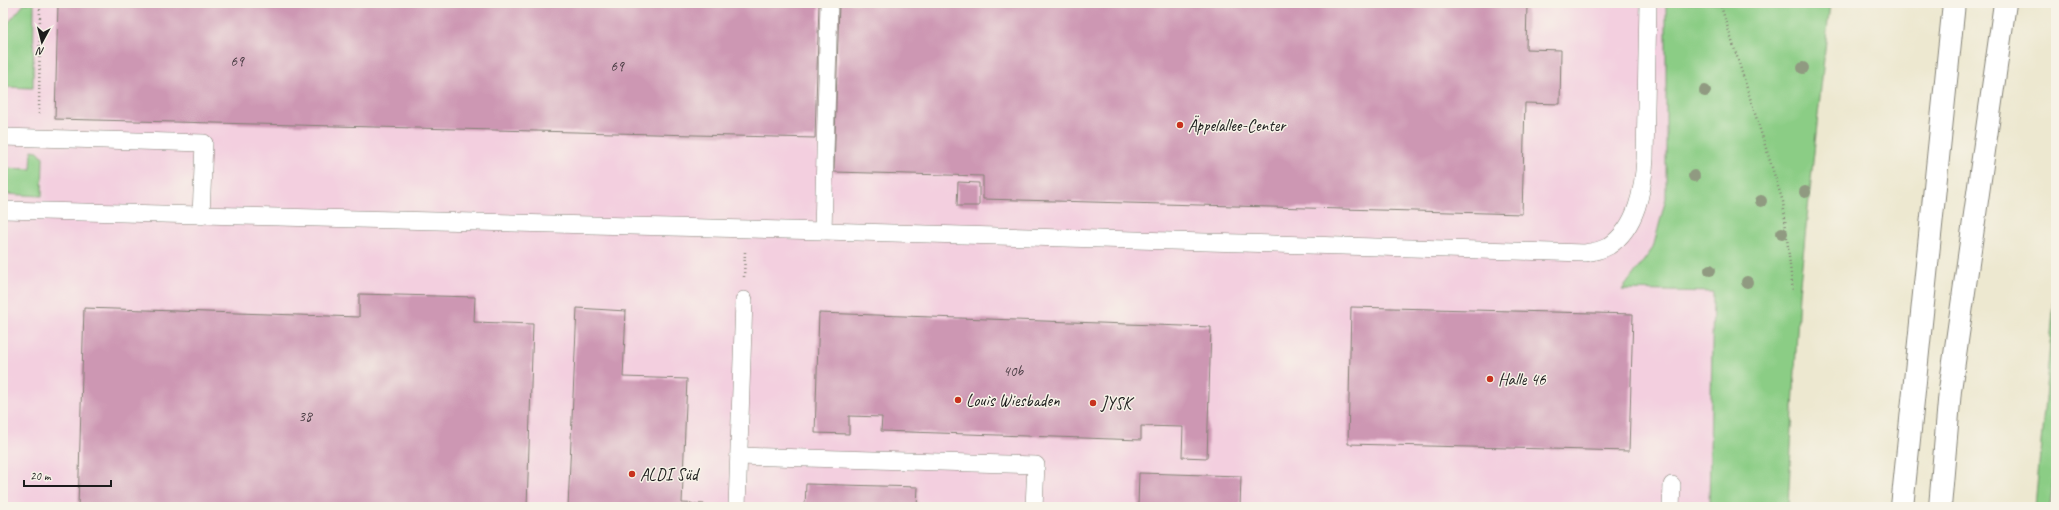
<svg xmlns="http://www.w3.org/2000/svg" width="2059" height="510" font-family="Caveat,sans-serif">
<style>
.built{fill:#f3cfdf}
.green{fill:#8bcd85;stroke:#547450}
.building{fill:#cd97b3}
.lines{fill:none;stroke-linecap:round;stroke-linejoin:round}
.service-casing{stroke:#848276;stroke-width:18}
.motorway-casing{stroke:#848276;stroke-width:24}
.path{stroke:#848276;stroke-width:2.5;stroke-dasharray:1 3;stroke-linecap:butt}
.service{stroke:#fff;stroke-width:17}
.motorway{stroke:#fff;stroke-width:22}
.tree{fill:#909a81}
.poi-dot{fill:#c8321e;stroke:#f7f3e8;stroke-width:1.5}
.labels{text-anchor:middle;stroke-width:3;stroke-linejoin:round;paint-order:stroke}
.number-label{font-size:15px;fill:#483b42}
.poi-label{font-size:17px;fill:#1c1c1c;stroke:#f7f3e8;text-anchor:start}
</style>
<rect width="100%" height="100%" fill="#f7f3e8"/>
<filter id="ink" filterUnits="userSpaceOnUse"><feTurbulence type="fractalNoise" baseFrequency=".025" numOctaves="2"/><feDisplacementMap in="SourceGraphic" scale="8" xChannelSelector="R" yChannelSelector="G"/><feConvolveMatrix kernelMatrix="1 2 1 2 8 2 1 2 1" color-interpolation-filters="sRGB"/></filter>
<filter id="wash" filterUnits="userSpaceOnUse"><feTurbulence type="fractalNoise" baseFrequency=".012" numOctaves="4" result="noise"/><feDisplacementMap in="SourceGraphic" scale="16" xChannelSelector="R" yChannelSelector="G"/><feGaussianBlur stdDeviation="0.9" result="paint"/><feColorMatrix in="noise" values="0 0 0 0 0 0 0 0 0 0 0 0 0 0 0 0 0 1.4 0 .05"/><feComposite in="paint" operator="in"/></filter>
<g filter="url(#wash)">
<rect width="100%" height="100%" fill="#ede8d0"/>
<g class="built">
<polygon points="3,3 1666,3 1666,198 1653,248 1622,289 1714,292 1709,507 3,507"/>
<polygon points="2056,452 2056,507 2050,507"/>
</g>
<g class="green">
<polygon points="25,3 33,3 34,5 33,88 3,87 3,29"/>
<polygon points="1666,3 1830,3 1799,293 1788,507 1709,507 1713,292 1622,290 1653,248 1666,198"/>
<polygon points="32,150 38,151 43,157 42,196 3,194 3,168 31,169"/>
<polygon points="2056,280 2056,452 2050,507 2035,507"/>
</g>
<g id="blocks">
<g class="building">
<polygon points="58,3 819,3 815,138 55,119"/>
<polygon points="839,3 1527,3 1526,49 1561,50 1560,104 1525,103 1522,214 983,199 983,176 834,172"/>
<polygon points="958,182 979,183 979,206 957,206"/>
<polygon points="359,294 475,297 474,322 533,324 527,507 78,507 84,308 359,317"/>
<polygon points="1351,307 1633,314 1629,451 1348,444"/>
<polygon points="577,308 626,311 623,377 687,379 682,503 704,504 704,507 568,507"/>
<polygon points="819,313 1211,327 1207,458 1182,457 1183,427 1141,426 1141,440 881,431 882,417 849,416 849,434 815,433"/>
<polygon points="1139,473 1241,476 1240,507 1138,507"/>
<polygon points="806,484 918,487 917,507 805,507"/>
</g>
</g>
</g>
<g filter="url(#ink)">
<use href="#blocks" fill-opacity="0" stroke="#848276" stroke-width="1"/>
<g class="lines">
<g class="service-casing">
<g id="service">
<polyline points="3,137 204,143 201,216"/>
<path d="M3,210L823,231L1585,253C1592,252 1602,250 1609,246C1637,227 1643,190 1645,159L1648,3"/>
<polyline points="823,231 829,3"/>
<polyline points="739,456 1036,465 1034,507"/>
<polyline points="737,507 744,300"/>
<polyline points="1671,507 1672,485"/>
</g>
</g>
<g class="motorway-casing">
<g id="motorway">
<polyline points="1902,507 1954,3"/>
<polyline points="1940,507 1950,390 2005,3"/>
</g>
</g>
<g class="path">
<polyline points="1720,3 1783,202 1793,292"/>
<polyline points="39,114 40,3"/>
<polyline points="744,277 745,252"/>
</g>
<use href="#service" class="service"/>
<use href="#motorway" class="motorway"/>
</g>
<g class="tree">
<circle cx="1803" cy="68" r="6"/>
<circle cx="1705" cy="91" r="6"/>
<circle cx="1694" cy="176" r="6"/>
<circle cx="1805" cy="192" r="6"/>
<circle cx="1761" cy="201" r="6"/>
<circle cx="1782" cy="233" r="6"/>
<circle cx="1710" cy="270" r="6"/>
<circle cx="1747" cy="282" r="6"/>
</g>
</g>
<g class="poi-dot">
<circle cx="1180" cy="125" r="4"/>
<circle cx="1490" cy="379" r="4"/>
<circle cx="958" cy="400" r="4"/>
<circle cx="1093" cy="403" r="4"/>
<circle cx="632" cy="474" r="4"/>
</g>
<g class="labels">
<g class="number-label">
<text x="237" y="66">69</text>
<text x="617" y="71">69</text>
<text x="1013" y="376">40b</text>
<text x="305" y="421">38</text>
</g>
<g class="poi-label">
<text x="1188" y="131">Äppelallee-Center</text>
<text x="1498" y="385">Halle 46</text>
<text x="966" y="406">Louis Wiesbaden</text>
<text x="1101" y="409">JYSK</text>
<text x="640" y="480">ALDI Süd</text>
</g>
</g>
<rect width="2059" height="510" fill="none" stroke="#f7f3e8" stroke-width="16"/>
<g transform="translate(42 42) rotate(187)" stroke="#f7f3e8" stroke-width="3" paint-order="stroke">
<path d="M0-3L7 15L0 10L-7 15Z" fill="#1c1c1c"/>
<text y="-6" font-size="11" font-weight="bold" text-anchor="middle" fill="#1c1c1c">N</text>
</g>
<path d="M24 480v6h87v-6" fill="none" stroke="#1c1c1c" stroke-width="2"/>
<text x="30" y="480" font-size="12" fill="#1c1c1c" stroke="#f7f3e8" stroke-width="3" paint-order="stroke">20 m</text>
</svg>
